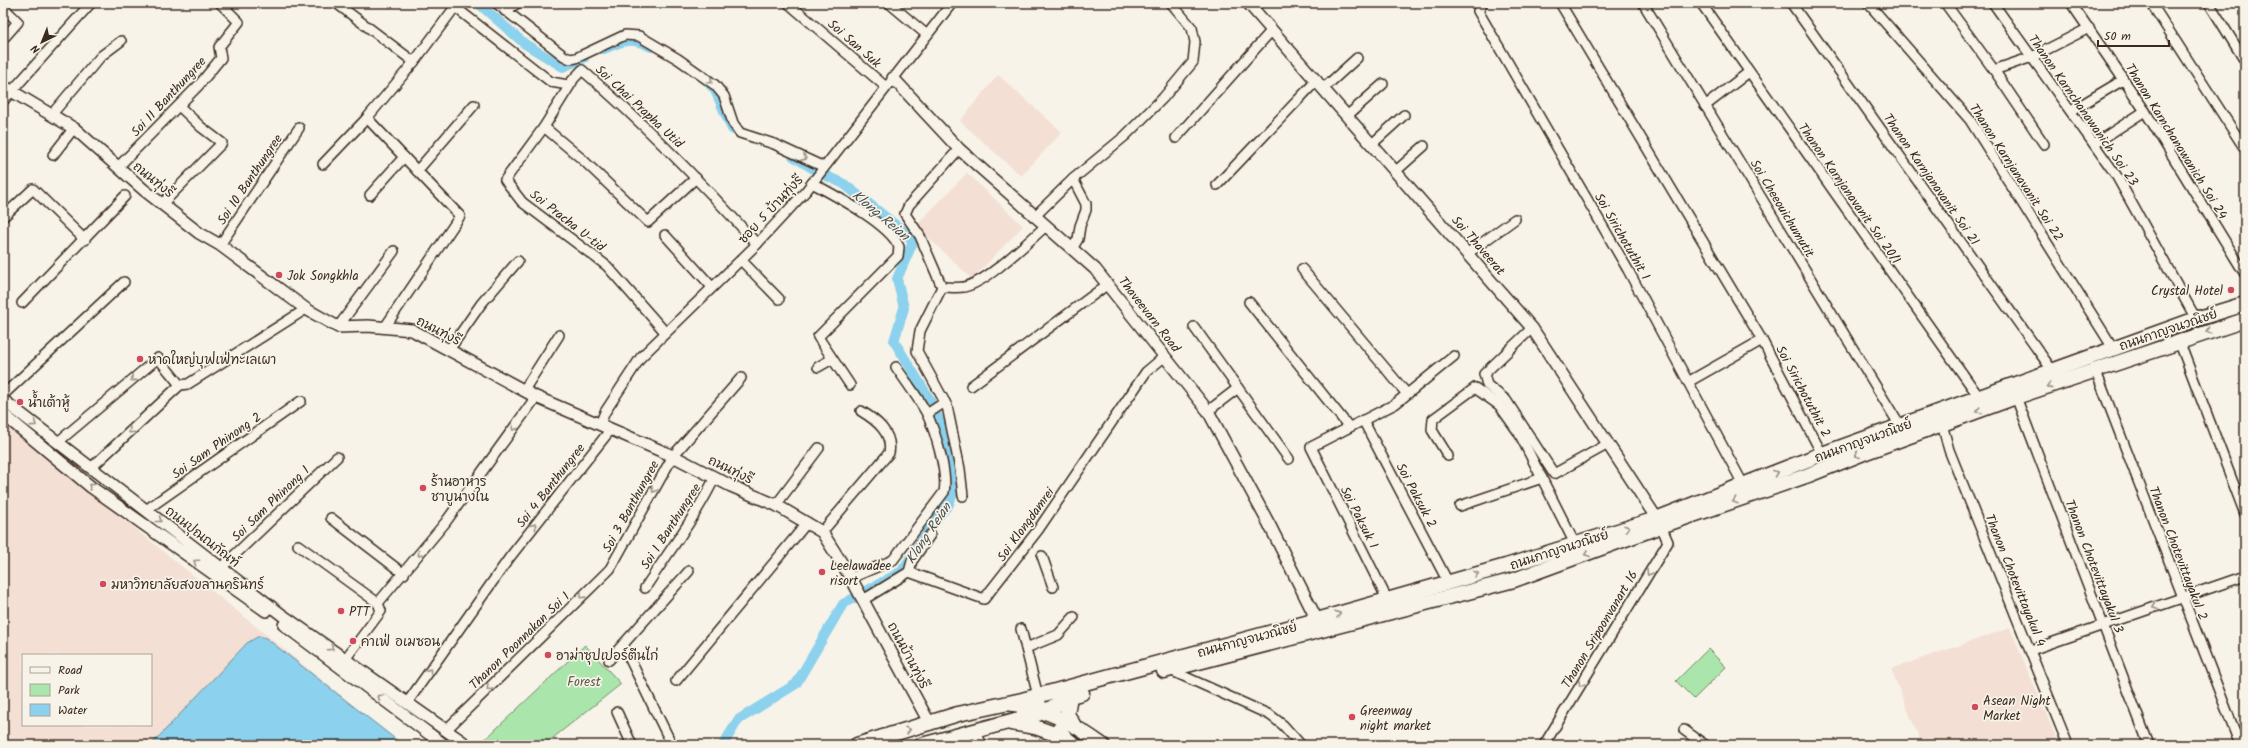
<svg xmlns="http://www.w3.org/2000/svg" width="2248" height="748" font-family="Kalam,'Playpen Sans Thai',sans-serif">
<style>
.built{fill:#f3dfd4;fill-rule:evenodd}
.green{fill:#aae6ac;stroke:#728865}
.water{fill:#8cd1ed;stroke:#6c8e9a}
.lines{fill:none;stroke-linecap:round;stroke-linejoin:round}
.canal{stroke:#8cd1ed;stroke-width:10}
.minor-casing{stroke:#3b2a1e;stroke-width:12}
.tertiary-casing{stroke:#3b2a1e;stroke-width:14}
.secondary-casing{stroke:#3b2a1e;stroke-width:16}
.primary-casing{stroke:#3b2a1e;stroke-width:17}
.minor{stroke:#f7f3e8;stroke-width:9}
.tertiary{stroke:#f7f3e8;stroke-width:11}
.secondary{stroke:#f7f3e8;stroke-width:13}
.primary{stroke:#f7f3e8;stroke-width:14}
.oneway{stroke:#998e83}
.poi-dot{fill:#d1495b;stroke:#f7f3e8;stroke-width:1.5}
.labels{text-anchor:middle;stroke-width:3.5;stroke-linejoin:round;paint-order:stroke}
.street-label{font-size:13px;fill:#3b2a1e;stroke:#f7f3e8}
.poi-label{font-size:13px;fill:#3b2a1e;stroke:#f7f3e8;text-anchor:start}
.park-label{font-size:13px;fill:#575942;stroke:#f7f3e8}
.water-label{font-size:14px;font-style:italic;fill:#4f5452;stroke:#f7f3e8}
</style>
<rect width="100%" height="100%" fill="#f7f3e8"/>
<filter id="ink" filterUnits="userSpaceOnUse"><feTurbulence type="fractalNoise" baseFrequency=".025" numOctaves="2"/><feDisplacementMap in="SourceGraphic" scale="8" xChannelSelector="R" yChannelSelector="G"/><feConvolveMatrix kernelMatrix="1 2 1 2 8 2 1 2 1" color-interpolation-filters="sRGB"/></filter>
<g filter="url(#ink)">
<g class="built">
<polygon points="998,75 1062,132 1021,176 960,121"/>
<polygon points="967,173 1023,226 972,279 916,226"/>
<path d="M3,417L116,513L402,745H3ZM23,655H151V725H23Z"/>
<polygon points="2010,628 2059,745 1922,745 1891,669"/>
</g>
<g class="green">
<polygon points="585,645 621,684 544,745 479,745"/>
<polygon points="1708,649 1726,667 1694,699 1676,681"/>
</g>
<polygon class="water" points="259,636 266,638 403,745 151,745 247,643"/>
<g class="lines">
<g class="canal">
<polyline points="478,3 525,44 563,67 584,58"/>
<path d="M604,49C623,41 632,36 651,47"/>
<polyline points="710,85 714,88 732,129 744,135"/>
<polyline points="723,745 738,720 796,684 843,604 902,571 934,522 949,504 954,490 939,420 929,398 894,341 904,308 897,279 913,242 907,234 844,184 820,173 793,156"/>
</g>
<g class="minor-casing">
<g id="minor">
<polyline points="336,3 414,62"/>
<polyline points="496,3 564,56 570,59 576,58 625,35 639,36 678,59 715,85 724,96 733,123 740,133 774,144 824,167"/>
<polyline points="788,3 886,87"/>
<polyline points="889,3 927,35"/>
<polyline points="1483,3 1478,11 1628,270 1744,486"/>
<polyline points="1560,3 1762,340 1822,454"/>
<polyline points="1643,3 1900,426"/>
<polyline points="1701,3 1979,397"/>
<polyline points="1791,3 2052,370"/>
<polyline points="1868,3 1970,120 2113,348"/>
<polyline points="1945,3 1994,70 2032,57 2089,28"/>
<polyline points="1993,3 2116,175 2196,319"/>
<polyline points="2071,3 2145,111 2245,274"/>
<polyline points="2151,3 2245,149"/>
<polyline points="2209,3 2245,61"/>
<polyline points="3,7 18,22 3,39"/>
<path d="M455,7L551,82L568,85L582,70C645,124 702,183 757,244"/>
<polyline points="505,11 518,3"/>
<polyline points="1994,70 2044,144"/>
<polyline points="572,82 544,127 505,180 522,202 607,266 665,332"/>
<polyline points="1324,88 1357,58"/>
<polyline points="3,101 91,3"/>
<polyline points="1705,106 1749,72"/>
<polyline points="2071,111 2123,80"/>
<polyline points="52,114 101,56 121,41"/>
<polyline points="1348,115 1383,84"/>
<polyline points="544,127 582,159 648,222 696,178"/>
<polyline points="1176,138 1272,30"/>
<polyline points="1372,144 1404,115"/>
<polyline points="2094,144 2145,111"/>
<polyline points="959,149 909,205 905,214 920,236 942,287 920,331 917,351 947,406 960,469 963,496"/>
<polyline points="53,155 74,128"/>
<polyline points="323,164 367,118"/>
<polyline points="118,167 199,85 221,58 219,47 239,22 220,3"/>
<polyline points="417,171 474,105"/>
<polyline points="1396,171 1424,146"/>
<path d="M812,183C834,195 890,224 899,247L898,256L818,337L850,385"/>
<polyline points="1217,185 1317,80"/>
<polyline points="370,195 404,157"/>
<polyline points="162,204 222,143 201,127 179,106"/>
<polyline points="3,217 33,189 85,240"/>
<polyline points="1034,217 1073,179"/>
<polyline points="665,235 712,287"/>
<polyline points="220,245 299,128"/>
<polyline points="1072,249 1078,239 1080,226 1086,210 1086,204 1073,179 1125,136 1163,98 1193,62 1195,42 1192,28 1171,3"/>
<polyline points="1468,253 1515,219"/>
<polyline points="741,260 779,299"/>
<polyline points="1302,269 1407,394"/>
<path d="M942,287C949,287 957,288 964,287C988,282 1026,243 1046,226"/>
<polyline points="1249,302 1349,427"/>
<polyline points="22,303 125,196"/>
<polyline points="338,327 394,251"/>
<polyline points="385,327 460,216 367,118 414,62 458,3"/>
<polyline points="1194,327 1289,459"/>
<polyline points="1532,328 1484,374 1487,385 1506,400 1554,474 1608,444"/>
<polyline points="2179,341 2245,514"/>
<polyline points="449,350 481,304 518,261"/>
<polyline points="818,367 832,359"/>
<polyline points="2095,369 2240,745"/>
<polyline points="1688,382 1762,340"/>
<polyline points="180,385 188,384 306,309"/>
<polyline points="971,386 1108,284"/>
<polyline points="524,390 559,335"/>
<polyline points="3,395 124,282"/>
<polyline points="2016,397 2149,745"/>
<polyline points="1208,411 1238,388"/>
<polyline points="927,414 945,402"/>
<polyline points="1363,420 1448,582"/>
<polyline points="600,424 605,412 641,357 757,244 806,191 952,3"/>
<polyline points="1942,424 1949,450 2068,745"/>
<polyline points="58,442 158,358 180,385"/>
<polyline points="1448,456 1432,430 1433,419 1475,388 1499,405 1519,433 1575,544"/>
<polyline points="91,468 180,385"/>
<polyline points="776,505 819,448"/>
<polyline points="1460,506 1542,478"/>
<polyline points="146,510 301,401"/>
<polyline points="331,518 404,574"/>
<path d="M822,532L889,453C893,433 876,420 861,411"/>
<polyline points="298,545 378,603"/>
<polyline points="1042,556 1053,587"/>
<polyline points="221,568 337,457"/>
<polyline points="909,572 912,561 930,535"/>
<path d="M851,578L893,560L944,492C948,473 935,431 927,414C918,397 906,382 896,367"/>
<path d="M645,588C669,551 696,517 715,477"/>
<polyline points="1387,599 1311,447 1395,404 1454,356"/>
<polyline points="863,600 909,572 984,599 1038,530 1146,372 1165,356"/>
<polyline points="1021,629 1038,696 1045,712"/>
<polyline points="623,645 672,745"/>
<polyline points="1026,648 1058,635 1074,617"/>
<polyline points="2031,650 2245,576"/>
<polyline points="346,658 381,611 378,603 445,523 536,397"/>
<polyline points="609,660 689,571"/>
<polyline points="1170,670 1270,715 1283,725 1301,745"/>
<polyline points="676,681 806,524"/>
<polyline points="407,703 510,557 611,429"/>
<polyline points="617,712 632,745"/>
<polyline points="446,730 610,569 673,456 741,378"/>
<polyline points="975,730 982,745"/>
<polyline points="1684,730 1705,745"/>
<polyline points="1544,745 1668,542 1661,526"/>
</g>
</g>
<g class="tertiary-casing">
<g id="tertiary">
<polyline points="1248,3 1532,328 1661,525"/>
<polyline points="893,78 959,149 1095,269 1208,411 1269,524 1317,620"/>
<polyline points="3,86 75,129 144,190 199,233 220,245 306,309 338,327 368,326 412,330 536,397 673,456 731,486 776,505 822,532 851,578 930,724"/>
<polyline points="3,400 282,615 467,745"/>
<polyline points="3,414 91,487 266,611"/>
<polyline points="284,625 444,745"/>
</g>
</g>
<g class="secondary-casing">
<g id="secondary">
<path d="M1010,704C1046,708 1074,724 1103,745"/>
<polyline points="1059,729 1066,738 1075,745"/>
</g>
</g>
<g class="primary-casing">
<g id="primary">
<polyline points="1164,671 1514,580 1661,526 1806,476 1866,452 2016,397 2245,320"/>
<polyline points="1070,696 1067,714 1073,724"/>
<polyline points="1011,723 1035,727 1066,738"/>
<polyline points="857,745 958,714 1022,700 1317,620 1506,566 1656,519 1822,454 2010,386 2196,319 2245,304"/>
<polyline points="922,745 1045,712 1070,696 1082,693"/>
</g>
</g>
<use href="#minor" class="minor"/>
<use href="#tertiary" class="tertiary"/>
<use href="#secondary" class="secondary"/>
<use href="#primary" class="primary"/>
</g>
<defs><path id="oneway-chevron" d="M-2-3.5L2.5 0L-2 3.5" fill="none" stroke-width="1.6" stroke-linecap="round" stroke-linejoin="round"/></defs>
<g class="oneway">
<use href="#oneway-chevron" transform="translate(710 81) rotate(40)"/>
<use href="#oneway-chevron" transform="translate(804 158) rotate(26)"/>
<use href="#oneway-chevron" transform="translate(2208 331) rotate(162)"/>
<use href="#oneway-chevron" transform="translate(133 379) rotate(140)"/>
<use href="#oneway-chevron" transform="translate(2049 386) rotate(162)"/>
<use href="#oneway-chevron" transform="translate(1979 411) rotate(160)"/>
<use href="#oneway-chevron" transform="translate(34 424) rotate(37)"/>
<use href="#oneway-chevron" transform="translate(514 428) rotate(126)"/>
<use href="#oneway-chevron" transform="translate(131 431) rotate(137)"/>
<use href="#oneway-chevron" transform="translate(1857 455) rotate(158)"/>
<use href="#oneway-chevron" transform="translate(1776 473) rotate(-22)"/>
<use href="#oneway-chevron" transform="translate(91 486) rotate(-142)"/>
<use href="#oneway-chevron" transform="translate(654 490) rotate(119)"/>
<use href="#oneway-chevron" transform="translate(1735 501) rotate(161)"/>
<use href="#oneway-chevron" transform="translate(159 520) rotate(38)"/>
<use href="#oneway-chevron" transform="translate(534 526) rotate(-52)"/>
<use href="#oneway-chevron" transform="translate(1627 528) rotate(-17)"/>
<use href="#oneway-chevron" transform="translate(420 554) rotate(129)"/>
<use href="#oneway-chevron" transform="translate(1587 554) rotate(160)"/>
<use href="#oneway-chevron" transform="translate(196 562) rotate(-145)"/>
<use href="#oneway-chevron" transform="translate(1649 573) rotate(121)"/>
<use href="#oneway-chevron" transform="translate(1476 574) rotate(-16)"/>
<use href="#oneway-chevron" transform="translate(582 596) rotate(136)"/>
<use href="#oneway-chevron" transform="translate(2155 607) rotate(160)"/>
<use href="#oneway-chevron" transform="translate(1338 614) rotate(-16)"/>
<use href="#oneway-chevron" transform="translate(331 648) rotate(34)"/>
<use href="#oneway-chevron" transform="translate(429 671) rotate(-55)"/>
<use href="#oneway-chevron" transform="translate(1581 684) rotate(121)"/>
<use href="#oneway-chevron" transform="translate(489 688) rotate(135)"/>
<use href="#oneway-chevron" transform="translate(380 697) rotate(-143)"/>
<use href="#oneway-chevron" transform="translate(908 730) rotate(-16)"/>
</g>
</g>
<g class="poi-dot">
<circle cx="279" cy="275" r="4"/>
<circle cx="2231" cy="290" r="4"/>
<circle cx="140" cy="359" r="4"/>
<circle cx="20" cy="402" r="4"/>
<circle cx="423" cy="488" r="4"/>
<circle cx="822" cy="572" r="4"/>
<circle cx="103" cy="584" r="4"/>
<circle cx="341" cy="611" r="4"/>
<circle cx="353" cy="641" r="4"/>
<circle cx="548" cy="655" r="4"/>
<circle cx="1975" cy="707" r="4"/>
<circle cx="1352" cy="717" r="4"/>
</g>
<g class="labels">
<g class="street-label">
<text transform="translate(855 43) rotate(41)" y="5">Soi San Suk</text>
<text transform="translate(168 96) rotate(-47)" y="5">Soi 11 Banthungree</text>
<text transform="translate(640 106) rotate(43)" y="5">Soi Chai Prapha Utid</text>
<text transform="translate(2084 110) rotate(55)" y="5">Thanon Karnchanawanich Soi 23</text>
<text transform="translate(2177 141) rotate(58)" y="5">Thanon Karnchanawanich Soi 24</text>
<text transform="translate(2017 172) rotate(57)" y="5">Thanon Karnjanavanit Soi 22</text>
<text transform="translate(154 179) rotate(39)" y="5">ถนนทุ่งรี</text>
<text transform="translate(249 179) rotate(-56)" y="5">Soi 10 Banthungree</text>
<text transform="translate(1932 179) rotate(55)" y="5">Thanon Karnjanavanit Soi 21</text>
<text transform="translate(1850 193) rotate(55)" y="5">Thanon Karnjanavanit Soi 20/1</text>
<text transform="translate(1783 208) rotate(59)" y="5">Soi Cheeouichumutit</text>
<text transform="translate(770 209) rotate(-47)" y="5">ซอย 5 บ้านทุ่งรี</text>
<text transform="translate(568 220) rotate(38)" y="5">Soi Pracha U-tid</text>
<text transform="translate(1623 236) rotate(60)" y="5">Soi Sirichotuthit 1</text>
<text transform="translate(1479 245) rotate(49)" y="5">Soi Thaveerat</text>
<text transform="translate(1150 314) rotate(52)" y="5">Thaveevarn Road</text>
<text transform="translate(2168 329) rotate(-19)" y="5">ถนนกาญจนวณิชย์</text>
<text transform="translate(439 330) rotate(27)" y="5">ถนนทุ่งรี</text>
<text transform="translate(1804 391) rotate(62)" y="5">Soi Sirichotuthit 2</text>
<text transform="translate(1863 440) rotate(-20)" y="5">ถนนกาญจนวณิชย์</text>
<text transform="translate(216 445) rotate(-35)" y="5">Soi Sam Phinong 2</text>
<text transform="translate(731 469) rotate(26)" y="5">ถนนทุ่งรี</text>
<text transform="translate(550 485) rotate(-52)" y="5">Soi 4 Banthungree</text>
<text transform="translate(1417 495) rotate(62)" y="5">Soi Paksuk 2</text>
<text transform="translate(270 503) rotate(-44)" y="5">Soi Sam Phinong 1</text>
<text transform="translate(630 506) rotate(-61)" y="5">Soi 3 Banthungree</text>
<text transform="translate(1360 517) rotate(63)" y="5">Soi Paksuk 1</text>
<text transform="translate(1025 524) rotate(-54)" y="5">Soi Klongdamrei</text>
<text transform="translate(670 526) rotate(-57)" y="5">Soi 1 Banthungree</text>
<text transform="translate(203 536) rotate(38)" y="5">ถนนปุณณกัณฑ์</text>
<text transform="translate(1559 549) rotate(-18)" y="5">ถนนกาญจนวณิชย์</text>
<text transform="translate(2179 553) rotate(69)" y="5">Thanon Chotevittayakul 2</text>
<text transform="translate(2095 566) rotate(69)" y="5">Thanon Chotevittayakul 3</text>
<text transform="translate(2016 580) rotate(68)" y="5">Thanon Chotevittayakul 4</text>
<text transform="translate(1599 629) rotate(-59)" y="5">Thanon Sripoonvanart 16</text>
<text transform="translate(1247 639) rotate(-15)" y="5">ถนนกาญจนวณิชย์</text>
<text transform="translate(519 640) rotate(-44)" y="5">Thanon Poonnakan Soi 1</text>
<text transform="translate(909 655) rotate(62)" y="5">ถนนบ้านทุ่งรี</text>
</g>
<g class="poi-label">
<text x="287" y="280">Jok Songkhla</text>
<text x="2223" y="295" text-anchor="end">Crystal Hotel</text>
<text x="148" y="364">หาดใหญ่บุฟเฟ่ทะเลเผา</text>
<text x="28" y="407">น้ำเต้าหู้</text>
<text x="431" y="486">ร้านอาหาร<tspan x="431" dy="15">ชาบูนางใน</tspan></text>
<text x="830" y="570">Leelawadee<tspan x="830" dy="15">risort</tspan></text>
<text x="111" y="589">มหาวิทยาลัยสงขลานครินทร์</text>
<text x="349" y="616">PTT</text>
<text x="361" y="646">คาเฟ่ อเมซอน</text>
<text x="556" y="660">อาม่าซุปเปอร์ตีนไก่</text>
<text x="1983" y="705">Asean Night<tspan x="1983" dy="15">Market</tspan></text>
<text x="1360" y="715">Greenway<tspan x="1360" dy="15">night market</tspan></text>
</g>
<g class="park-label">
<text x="584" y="686">Forest</text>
</g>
<g class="water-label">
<text transform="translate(881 215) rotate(40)" y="5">Klong Reian</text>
<text transform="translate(928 533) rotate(-56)" y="5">Klong Reian</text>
</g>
</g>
<rect width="2248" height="748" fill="none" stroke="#f7f3e8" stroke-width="16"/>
<rect x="8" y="8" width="2232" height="732" fill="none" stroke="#3b2a1e" stroke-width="1.5" filter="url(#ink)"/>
<rect x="22" y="654" width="130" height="72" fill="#f7f3e8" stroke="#aca397"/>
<rect x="30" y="667" width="20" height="6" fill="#f7f3e8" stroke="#aca397"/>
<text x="58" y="674" font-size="12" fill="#3b2a1e">Road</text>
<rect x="30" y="684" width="20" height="12" fill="#aae6ac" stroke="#aca397"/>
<text x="58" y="694" font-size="12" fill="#3b2a1e">Park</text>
<rect x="30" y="704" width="20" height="12" fill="#8cd1ed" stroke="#aca397"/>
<text x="58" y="714" font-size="12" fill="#3b2a1e">Water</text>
<g transform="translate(42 42) rotate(223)" stroke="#f7f3e8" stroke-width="3" paint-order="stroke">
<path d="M0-3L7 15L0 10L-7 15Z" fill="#3b2a1e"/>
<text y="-6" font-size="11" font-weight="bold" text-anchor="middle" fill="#3b2a1e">N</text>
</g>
<path d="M2098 40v6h71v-6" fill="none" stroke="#3b2a1e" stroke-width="2"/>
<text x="2104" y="40" font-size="12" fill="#3b2a1e" stroke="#f7f3e8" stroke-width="3" paint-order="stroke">50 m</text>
</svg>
